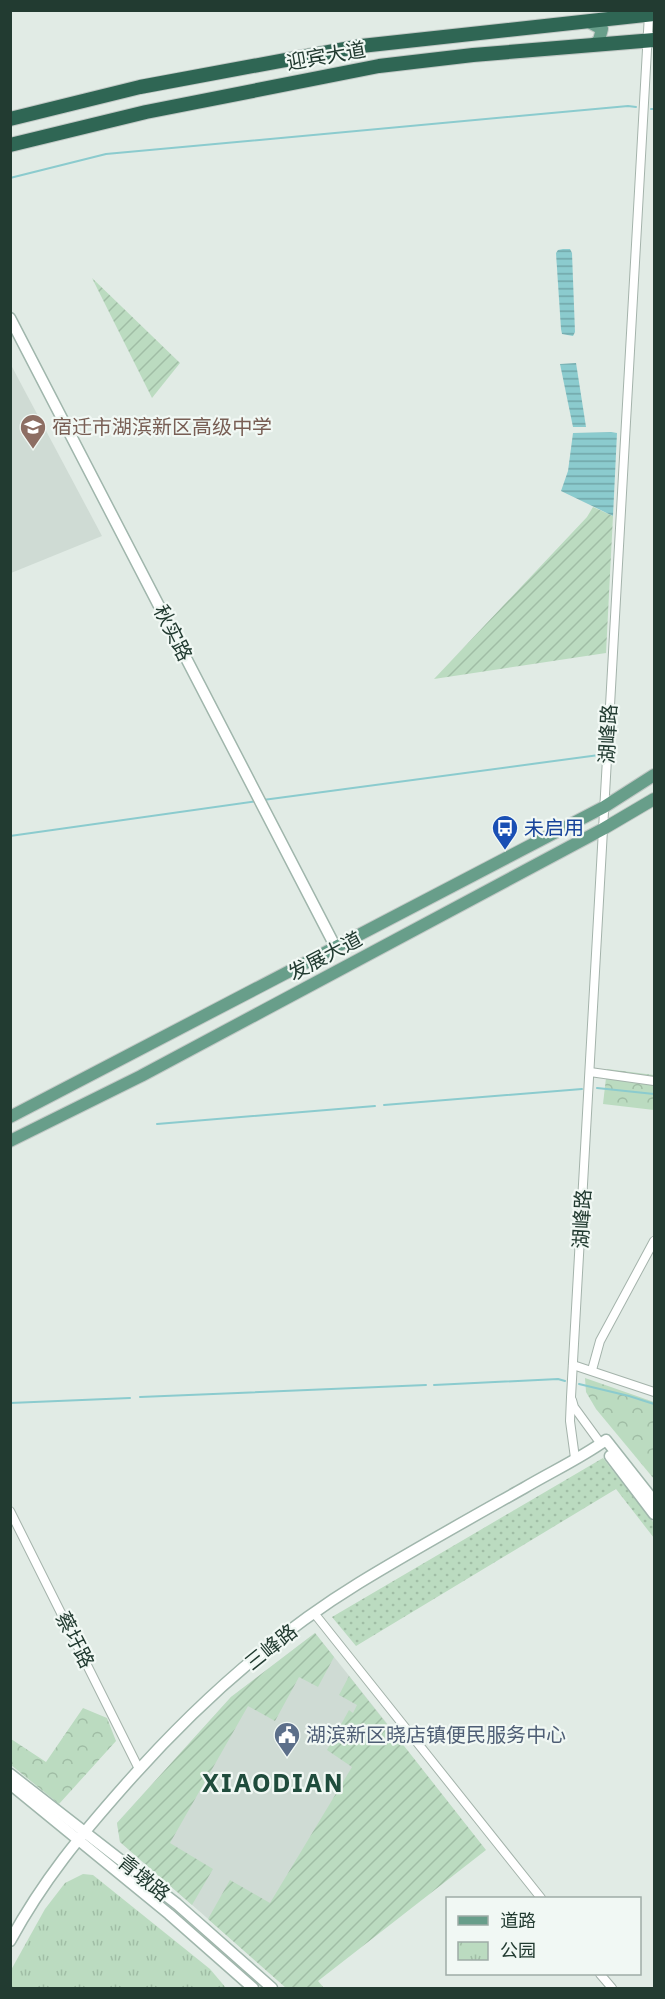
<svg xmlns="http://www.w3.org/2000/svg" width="665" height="1999" font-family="'IBM Plex Sans','Noto Sans SC',sans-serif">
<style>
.built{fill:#cfdbd4}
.grass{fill:url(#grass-dots)}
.forest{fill:url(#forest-crowns)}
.park{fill:url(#park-tufts)}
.garden{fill:url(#garden-furrows)}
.water{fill:url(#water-rules)}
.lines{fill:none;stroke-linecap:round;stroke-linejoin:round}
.stream{stroke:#8bcbce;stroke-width:2}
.street-casing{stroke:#a4b3ab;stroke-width:10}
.secondary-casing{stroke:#a0b6ac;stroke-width:13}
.primary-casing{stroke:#c1c8c5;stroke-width:14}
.highway-casing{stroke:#c1c8c5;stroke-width:16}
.street{stroke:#fff;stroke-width:8}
.secondary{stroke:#fff;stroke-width:10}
.primary{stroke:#689e8a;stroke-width:12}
.highway{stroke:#2f6654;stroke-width:14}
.labels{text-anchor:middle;stroke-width:4.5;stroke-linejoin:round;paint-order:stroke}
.street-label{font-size:20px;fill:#223b31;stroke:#f1f8f4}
.education-label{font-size:20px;fill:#785e54;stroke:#f1f8f4;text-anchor:start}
.transit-label{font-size:20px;fill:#164399;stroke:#f1f8f4;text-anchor:start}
.service-label{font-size:20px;fill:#4e5e75;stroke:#f1f8f4;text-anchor:start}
.district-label{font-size:26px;font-weight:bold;letter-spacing:1.5px;fill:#1f4c3c;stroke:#f1f8f4}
</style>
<defs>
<pattern id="grass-dots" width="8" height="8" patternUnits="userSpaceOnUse" patternTransform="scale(1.5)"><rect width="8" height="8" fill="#bbdbc0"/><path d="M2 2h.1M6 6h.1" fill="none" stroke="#a0bda5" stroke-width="1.8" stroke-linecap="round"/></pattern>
<pattern id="forest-crowns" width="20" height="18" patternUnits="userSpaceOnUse" patternTransform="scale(1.5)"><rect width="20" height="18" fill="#bbdbc0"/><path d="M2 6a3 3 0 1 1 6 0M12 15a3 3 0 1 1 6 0" fill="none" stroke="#a0bda5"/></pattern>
<pattern id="park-tufts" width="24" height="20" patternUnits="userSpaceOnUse" patternTransform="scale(1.5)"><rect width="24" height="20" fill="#bbdbc0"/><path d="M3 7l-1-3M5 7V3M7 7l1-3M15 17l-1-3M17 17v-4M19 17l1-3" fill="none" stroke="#a0bda5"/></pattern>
<pattern id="garden-furrows" width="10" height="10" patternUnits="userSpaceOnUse" patternTransform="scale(1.5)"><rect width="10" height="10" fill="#bbdbc0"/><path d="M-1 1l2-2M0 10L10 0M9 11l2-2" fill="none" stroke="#a0bda5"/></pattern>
<pattern id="water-rules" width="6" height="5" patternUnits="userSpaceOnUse" patternTransform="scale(1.5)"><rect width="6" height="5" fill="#8bcbce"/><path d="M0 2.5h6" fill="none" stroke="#71a6a8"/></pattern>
</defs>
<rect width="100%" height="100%" fill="#e1ebe5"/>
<g class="built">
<polygon points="11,365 102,536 11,573 10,573"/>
<polygon points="315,1633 397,1736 254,1959 120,1842 117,1823 231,1697"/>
</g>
<polygon class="grass" points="603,1458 654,1523 654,1538 616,1489 356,1646 332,1617"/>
<g class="forest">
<polygon points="607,1069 654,1075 654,1110 603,1104"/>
<polygon points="585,1378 654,1402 654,1479 596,1409 586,1392"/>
<polygon points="83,1708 107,1718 116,1741 59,1804 11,1765 11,1739 46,1762"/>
</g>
<polygon class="park" points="83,1874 93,1875 210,1969 226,1988 11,1988 11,1970 45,1909 65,1883"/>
<g class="garden">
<polygon points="92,278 180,363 152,398"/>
<polygon points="593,507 613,516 606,653 434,679 587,517"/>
<polygon points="315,1633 334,1657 318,1687 299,1677 275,1721 248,1706 170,1843 213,1869 192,1905 120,1842 117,1823 231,1697"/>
<polygon points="349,1676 486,1850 318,1981 324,1988 286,1988 208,1919 230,1880 270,1903 352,1767 327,1750 349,1710 353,1713 357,1705 339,1695"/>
</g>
<g class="water">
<polygon points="563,249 570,249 572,253 575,332 573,336 562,334 561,329 556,253 558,250"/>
<polygon points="576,363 586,427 573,427 560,364"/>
<polygon points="611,432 617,433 613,516 561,491 568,471 573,433"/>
</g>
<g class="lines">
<g class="stream">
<polyline points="651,109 654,109"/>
<polyline points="10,178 106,154 628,106 636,107"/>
<polyline points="263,800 599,755"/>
<polyline points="10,836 257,801"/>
<polyline points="597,1088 654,1094"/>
<polyline points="384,1105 582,1089"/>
<polyline points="157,1124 375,1106"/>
<polyline points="579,1384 629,1396 654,1404"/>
<polyline points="434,1385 558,1379 565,1381"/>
<polyline points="140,1397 426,1385"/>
<polyline points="10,1403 130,1398"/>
</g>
<g class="street-casing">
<g id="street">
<polyline points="590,1072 654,1081"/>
<polyline points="573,1365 654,1392"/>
<polyline points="592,1370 600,1341 654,1241"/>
<polyline points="572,1400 574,1407 601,1444"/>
<polyline points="575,1458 570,1421 571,1397 649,14"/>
<polyline points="10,1511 139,1769"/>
<polyline points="314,1613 541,1898"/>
<polyline points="600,1974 612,1988"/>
</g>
</g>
<g class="secondary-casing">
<g id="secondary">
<polyline points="10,318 336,948"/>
<polyline points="610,1456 654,1514"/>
<polyline points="10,1774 177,1904 272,1988"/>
<polyline points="10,1784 169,1914 253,1988"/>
<path d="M10,1941C44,1879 80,1836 126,1784C194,1707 271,1637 359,1583C413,1550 469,1519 524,1488C551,1472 581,1458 606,1440L654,1501"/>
</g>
</g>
<g class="primary-casing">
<g id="primary">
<polyline points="587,21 602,29 599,40 593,45"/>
<polyline points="10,1117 604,807 654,775"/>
<polyline points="10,1141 141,1076 603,829 654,799"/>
</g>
</g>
<g class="highway-casing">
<g id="highway">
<polyline points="10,119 140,87 361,46 654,14"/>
<polyline points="10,145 146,112 379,66 473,55 654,40"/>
</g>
</g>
<use href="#street" class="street"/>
<use href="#secondary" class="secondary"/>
<use href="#primary" class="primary"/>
<use href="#highway" class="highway"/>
</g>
<defs>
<g id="school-pin" transform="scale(1.35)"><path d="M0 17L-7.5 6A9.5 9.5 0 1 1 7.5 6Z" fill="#8d6e63" stroke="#f1f8f4"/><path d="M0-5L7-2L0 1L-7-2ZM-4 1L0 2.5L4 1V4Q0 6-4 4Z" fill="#fff"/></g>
<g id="bus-pin" transform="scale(1.35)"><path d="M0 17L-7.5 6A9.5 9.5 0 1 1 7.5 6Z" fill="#1a4fb4" stroke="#f1f8f4"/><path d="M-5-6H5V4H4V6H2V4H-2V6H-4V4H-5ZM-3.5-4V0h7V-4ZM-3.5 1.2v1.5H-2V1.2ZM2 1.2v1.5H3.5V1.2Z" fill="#fff"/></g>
<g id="civic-pin" transform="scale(1.35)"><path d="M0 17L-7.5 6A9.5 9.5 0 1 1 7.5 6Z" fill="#5c6f8a" stroke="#f1f8f4"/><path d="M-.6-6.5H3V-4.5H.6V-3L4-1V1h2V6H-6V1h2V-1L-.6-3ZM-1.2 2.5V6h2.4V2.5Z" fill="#fff"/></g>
</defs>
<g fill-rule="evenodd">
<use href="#school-pin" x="33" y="427"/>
<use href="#bus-pin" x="505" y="828"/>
<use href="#civic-pin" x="287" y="1735"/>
</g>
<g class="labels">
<g class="street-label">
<text transform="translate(326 56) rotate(-10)" y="7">迎宾大道</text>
<text transform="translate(173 633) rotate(63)" y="7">秋实路</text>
<text transform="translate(608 734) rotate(-87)" y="7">湖峰路</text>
<text transform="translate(325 956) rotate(-28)" y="7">发展大道</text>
<text transform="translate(582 1219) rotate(-87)" y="7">湖峰路</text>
<text transform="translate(75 1640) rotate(63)" y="7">蔡圩路</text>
<text transform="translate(271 1647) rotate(-39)" y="7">三峰路</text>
<text transform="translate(144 1878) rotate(39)" y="7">青墩路</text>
</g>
<g class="education-label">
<text x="52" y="434">宿迁市湖滨新区高级中学</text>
</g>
<g class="transit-label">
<text x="524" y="835">未启用</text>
</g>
<g class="service-label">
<text x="306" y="1742">湖滨新区晓店镇便民服务中心</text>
</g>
<g class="district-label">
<text x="273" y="1792">XIAODIAN</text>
</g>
</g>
<rect width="665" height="1999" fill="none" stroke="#223b31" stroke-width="24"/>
<rect x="446" y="1897" width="195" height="78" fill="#f1f8f4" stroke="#9eaca6" stroke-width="1.5"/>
<rect x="458" y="1916" width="30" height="9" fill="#689e8a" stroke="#9eaca6" stroke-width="1.5"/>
<text x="500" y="1927" font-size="18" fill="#223b31">道路</text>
<rect x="458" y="1942" width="30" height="18" fill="url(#park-tufts)" stroke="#9eaca6" stroke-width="1.5"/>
<text x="500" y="1957" font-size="18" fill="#223b31">公园</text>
</svg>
